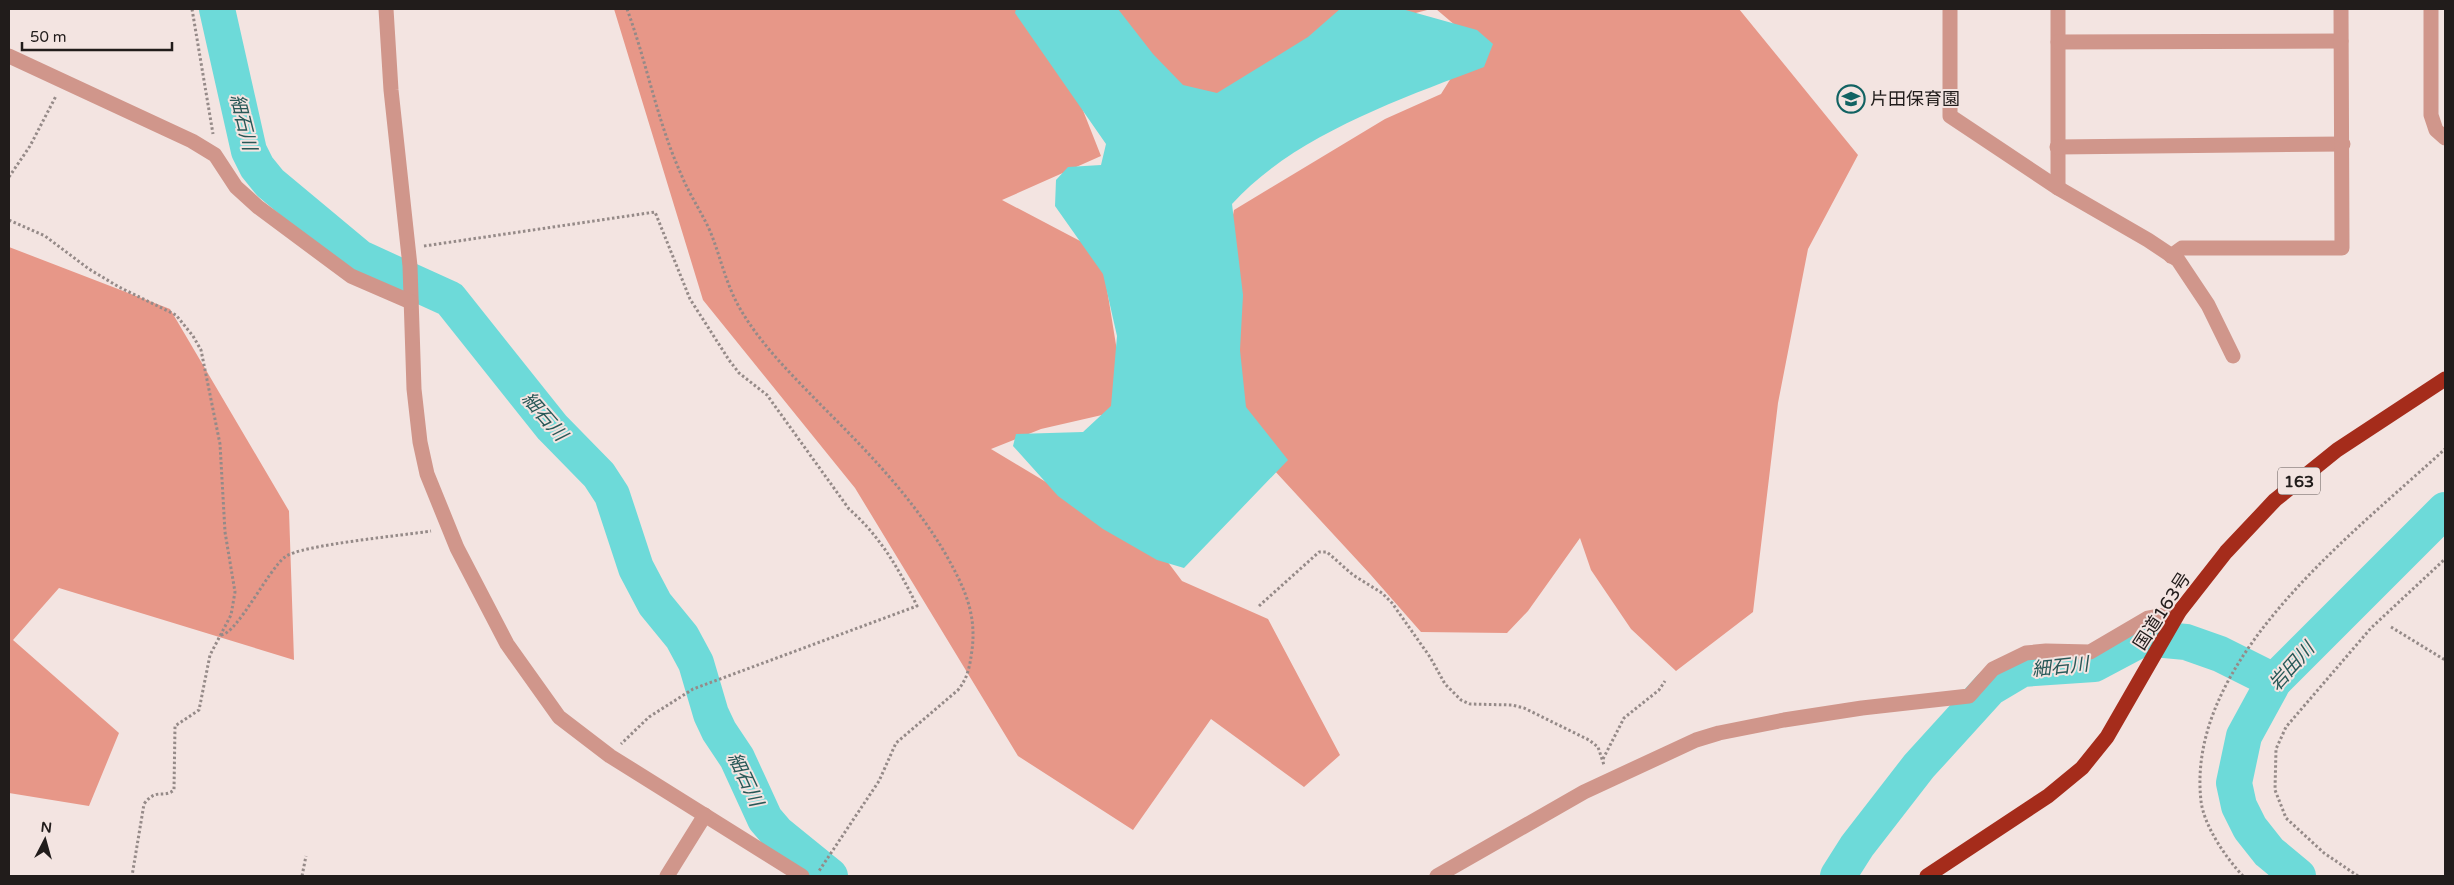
<svg xmlns="http://www.w3.org/2000/svg" width="2454" height="885" font-family="'Varela Round','Noto Sans JP',sans-serif">
<style>
.forest{fill:#e79788}
.water{fill:#6ddad9}
.lines{fill:none;stroke-linecap:round;stroke-linejoin:round}
.river{stroke:#6ddad9;stroke-width:36}
.path{stroke:#958a88;stroke-width:3;stroke-dasharray:2.5 2.5;stroke-linecap:butt}
.minor{stroke:#d0968b;stroke-width:15}
.highway{stroke:#a52c1b;stroke-width:15}
.labels{text-anchor:middle;stroke-width:4;stroke-linejoin:round;paint-order:stroke}
.shield{fill:#f3e4e1;stroke:#605856;stroke-width:1}
.shield-label{font-size:16px;font-weight:bold;fill:#211c1b}
.poi-label{font-size:18px;fill:#211c1b;stroke:#f3e4e1;text-anchor:start}
.street-label{font-size:18px;fill:#211c1b;stroke:#f3e4e1}
.water-label{font-size:19px;font-style:italic;fill:#285857;stroke:#f3e4e1}
</style>
<rect width="100%" height="100%" fill="#f3e4e1"/>
<g class="forest">
<polygon points="614,9 1043,9 1101,156 1002,200 1101,252 1117,351 1115,412 1041,429 991,449 1051,485 1146,533 1182,581 1268,619 1340,755 1304,787 1211,719 1133,830 1018,756 855,488 703,300"/>
<polygon points="1070,9 1431,9 1335,34 1204,120"/>
<polygon points="1436,9 1739,9 1858,155 1808,249 1778,403 1753,612 1676,671 1631,629 1591,570 1580,538 1528,611 1507,633 1421,632 1370,574 1235,428 1215,303 1234,210 1385,119 1441,94 1458,67 1462,31"/>
<polygon points="9,247 170,309 289,511 294,660 59,588 13,640 119,733 89,806 9,793"/>
</g>
<path class="water" d="M1016,9H1118L1153,54L1183,85L1217,93L1308,37L1340,9H1402L1477,30L1493,44L1484,67C1400,99 1293,136 1232,204L1243,295L1240,350L1246,407L1288,460L1184,568L1157,560L1103,529L1058,496L1013,446L1016,434L1083,432L1111,406L1117,336L1103,274L1055,206L1056,180L1068,167L1101,165L1106,144L1015,13Z"/>
<g class="lines">
<g class="river">
<polyline points="217,9 249,151 257,167 270,183 360,258 450,299 552,427 599,475 612,495 636,568 655,604 682,637 696,663 711,714 719,731 737,758 765,819 777,833 830,876"/>
<polyline points="1838,876 1857,846 1919,766 1990,688 2022,669 2094,664 2143,638 2186,642 2220,654 2274,681"/>
<polyline points="2298,876 2269,852 2250,828 2239,806 2234,783 2244,736 2274,681 2445,510"/>
</g>
<g class="path">
<polyline points="192,9 213,134"/>
<path d="M627,9C647,63 657,121 681,174C689,194 701,211 710,231C720,255 725,281 738,305C759,343 791,374 821,405C867,451 912,497 945,553C963,585 977,612 972,650C970,665 968,678 958,690L896,743L879,781L819,871"/>
<polyline points="9,177 30,146 56,96"/>
<path d="M9,220L45,236L89,269L119,287L176,315L193,336L201,350L220,444L225,532L235,592L231,615L210,655L199,710L175,726L174,790C163,799 157,787 144,804L132,876"/>
<path d="M424,246L655,212L690,299L729,360L739,373L767,395L849,509C880,536 899,569 917,606L693,689L649,717L621,744"/>
<polyline points="1259,606 1319,552 1327,552 1353,575 1382,593 1392,603 1430,657 1445,684 1461,700 1470,704 1512,705 1524,708 1589,740 1598,747 1604,765"/>
<polyline points="2391,627 2445,660"/>
<path d="M221,635C237,634 268,570 285,557C299,545 407,535 431,531"/>
<polyline points="1603,759 1624,718 1659,690 1665,681"/>
<polyline points="302,876 306,856"/>
<path d="M2243,876C2226,858 2204,826 2201,801C2185,660 2353,534 2445,449"/>
<polyline points="2358,876 2324,853 2286,818 2275,790 2276,749 2286,727 2371,628 2445,559"/>
</g>
<g class="minor">
<polyline points="386,9 391,90 410,266 414,389 420,442 427,474 457,548 507,644 559,717 610,756 802,876"/>
<polyline points="1950,9 1950,116 2058,188 2148,240 2178,260 2208,305 2233,356"/>
<polyline points="2058,9 2058,188"/>
<polyline points="2431,9 2431,115 2436,130 2445,138"/>
<polyline points="2058,42 2341,41"/>
<polyline points="9,56 192,141 215,155 236,187 258,207 351,276 411,302"/>
<polyline points="2057,147 2343,144"/>
<polyline points="2171,256 2182,248 2342,248 2341,9"/>
<polyline points="667,876 705,815"/>
<polyline points="1437,876 1584,792 1696,740 1719,733 1784,720 1862,708 1969,696 1993,669 2026,653 2046,651 2090,652 2148,618 2179,612"/>
</g>
<polyline class="highway" points="1927,876 2048,796 2082,768 2107,737 2179,612 2226,552 2275,500 2337,450 2445,379"/>
</g>
<defs>
<g id="school-ring" transform="scale(1.4375)"><circle r="9.5" fill="#f3e4e1" stroke="#116262" stroke-width="1.5"/><path d="M0-5L7-2L0 1L-7-2ZM-4 1L0 2.5L4 1V4Q0 6-4 4Z" fill="#116262"/></g>
</defs>
<g fill-rule="evenodd">
<use href="#school-ring" x="1851" y="99"/>
</g>
<g class="labels">
<rect class="shield" x="2278" y="467.5" width="42" height="27" rx="4"/>
<g class="shield-label">
<text x="2299" y="487">163</text>
</g>
<g class="poi-label">
<text x="1870" y="105">片田保育園</text>
</g>
<g class="street-label">
<text transform="translate(2162 611) rotate(-57)" y="6">国道163号</text>
</g>
<g class="water-label">
<text transform="translate(244 122) rotate(76)" y="7">細石川</text>
<text transform="translate(545 416) rotate(49)" y="7">細石川</text>
<text transform="translate(2060 666) rotate(-6)" y="7">細石川</text>
<text transform="translate(2291 666) rotate(-48)" y="7">岩田川</text>
<text transform="translate(746 779) rotate(65)" y="7">細石川</text>
</g>
</g>
<rect width="2454" height="885" fill="none" stroke="#211c1b" stroke-width="20"/>
<g transform="translate(45 840) rotate(6)" stroke="#f3e4e1" stroke-width="4" paint-order="stroke">
<path d="M0-4L9 19L0 12L-9 19Z" fill="#211c1b"/>
<text y="-8" font-size="14" font-weight="bold" text-anchor="middle" fill="#211c1b">N</text>
</g>
<path d="M22 42v8h150v-8" fill="none" stroke="#211c1b" stroke-width="2.5"/>
<text x="30" y="42" font-size="15" fill="#211c1b" stroke="#f3e4e1" stroke-width="4" paint-order="stroke">50 m</text>
</svg>
